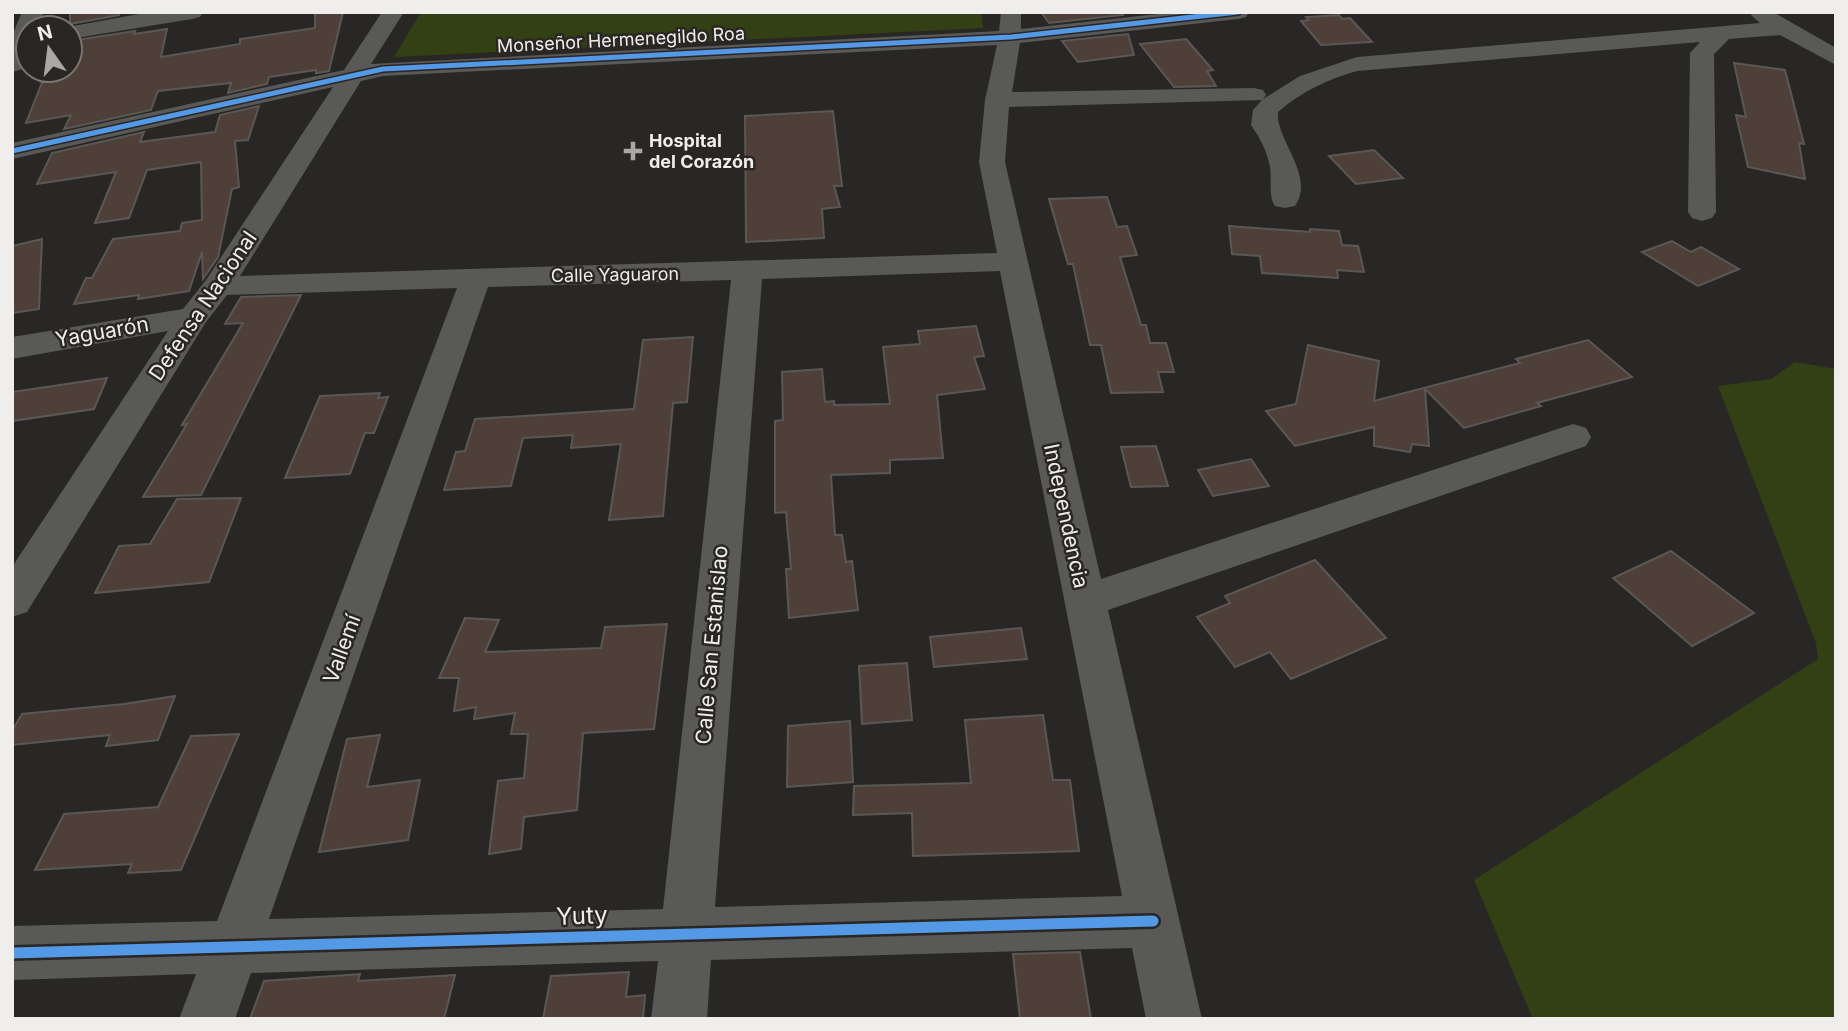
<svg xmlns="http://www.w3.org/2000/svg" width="1848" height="1031" font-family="Inter,sans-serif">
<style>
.green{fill:#334013}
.building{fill:#4e3f38;stroke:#5a5856;stroke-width:2}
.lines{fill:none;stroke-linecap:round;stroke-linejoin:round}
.minor{fill:#595958;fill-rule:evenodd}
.cycleway-far1-casing{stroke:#2a2624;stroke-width:8}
.cycleway-casing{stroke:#2a2624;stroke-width:16}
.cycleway-far1{stroke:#5399e6;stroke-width:5}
.cycleway{stroke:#5399e6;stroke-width:11}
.poi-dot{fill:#aaa8a6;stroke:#2a2624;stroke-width:2.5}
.labels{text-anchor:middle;stroke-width:5;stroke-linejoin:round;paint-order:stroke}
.far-street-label{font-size:18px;fill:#f0eeec;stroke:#2a2624}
.far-poi-label{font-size:18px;font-weight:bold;fill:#f0eeec;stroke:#2a2624;text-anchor:start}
.street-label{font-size:21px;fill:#f0eeec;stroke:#2a2624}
.near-street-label{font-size:24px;fill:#f0eeec;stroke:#2a2624}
</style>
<rect width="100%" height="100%" fill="#292725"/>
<g class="green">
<polygon points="421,12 981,12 983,28 394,57"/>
<polygon points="1795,362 1836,369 1836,1019 1533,1019 1474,880 1818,659 1816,643 1718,386 1771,379"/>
</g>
<g class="building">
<polygon points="70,12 120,12 119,15 70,24"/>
<polygon points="315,12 343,12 329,71 316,73 316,70 269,77 267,84 228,93 231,83 158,91 151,110 64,129 71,115 26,123 47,70 70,70 70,41 135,31 134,34 167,29 161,57 240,44 240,39 315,28"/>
<polygon points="1041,12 1122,12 1123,15 1049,23"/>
<polygon points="1339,15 1342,19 1350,18 1372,42 1321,45 1301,21 1309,20 1306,17"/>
<polygon points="1128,34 1134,55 1078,62 1062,41"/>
<polygon points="1186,39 1213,70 1207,71 1216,86 1174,87 1140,44"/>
<polygon points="1734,63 1785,70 1804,144 1799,143 1805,179 1748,167 1736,115 1746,117"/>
<polygon points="259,106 248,140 235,141 239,187 232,189 218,257 203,279 202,252 189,291 138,299 139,295 74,304 86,278 92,278 113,239 180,231 182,223 202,220 201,162 147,170 129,218 95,223 116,172 37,184 52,153 144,132 140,142 215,132 220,115"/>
<polygon points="833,111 842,186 834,186 840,207 822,209 824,238 746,242 745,116"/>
<polygon points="1374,150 1403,178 1356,184 1329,156"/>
<polygon points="1107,197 1117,227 1127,226 1137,255 1120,257 1141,325 1146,325 1150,343 1166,343 1174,372 1158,372 1163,392 1111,393 1101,345 1090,345 1073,264 1068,264 1049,199"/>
<polygon points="1229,226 1310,232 1310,229 1339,231 1342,245 1358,246 1364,272 1337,270 1338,278 1262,273 1260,256 1232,254"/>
<polygon points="42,239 39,309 12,313 12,246"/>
<polygon points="1672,241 1691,252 1701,247 1739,269 1698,286 1642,252"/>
<polygon points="301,295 201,495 143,497 187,424 182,425 243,323 225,324 241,297"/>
<polygon points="976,326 984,356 974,357 985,389 937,395 943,458 890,460 890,473 831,475 835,535 842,535 846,562 852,561 858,610 789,618 786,569 791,569 786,512 775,513 775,421 783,420 782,372 822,369 825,402 834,401 834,405 890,404 883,347 920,344 918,331"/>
<polygon points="693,337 687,402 673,403 663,516 609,520 621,444 571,448 573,435 523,438 511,486 444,490 456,452 465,451 475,419 634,409 643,340"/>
<polygon points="1588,340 1632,377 1537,403 1541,406 1464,428 1425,389 1429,446 1412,444 1410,452 1374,446 1374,427 1295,446 1266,411 1296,404 1308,345 1379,361 1374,401 1520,363 1516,359"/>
<polygon points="107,378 94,409 12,421 12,392"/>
<polygon points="380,393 378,398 388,397 374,433 365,433 350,474 285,478 320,396"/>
<polygon points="1156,446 1168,486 1131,487 1121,447"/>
<polygon points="1251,459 1269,486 1213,496 1198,470"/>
<polygon points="241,498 209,582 95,593 119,546 150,544 177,499"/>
<polygon points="1671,551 1754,613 1692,646 1613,578"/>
<polygon points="1315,560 1386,638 1291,679 1270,652 1235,667 1197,617 1230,603 1225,596"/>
<polygon points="465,618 499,620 485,652 601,648 605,627 667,624 654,729 583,733 577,810 524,817 521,849 489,854 498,781 524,778 528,734 511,734 515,713 474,719 476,707 454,711 459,678 439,678"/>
<polygon points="1021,628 1027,659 934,667 930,637"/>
<polygon points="907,663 912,720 862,724 859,666"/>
<polygon points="175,696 158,740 106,746 110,735 12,745 12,731 22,714 124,704"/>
<polygon points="1043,715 1053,780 1070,780 1079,851 913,856 912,813 853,815 854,786 971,783 965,720"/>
<polygon points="850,721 853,782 787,787 788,726"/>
<polygon points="239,734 181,870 128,873 132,864 35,870 64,814 158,807 191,736"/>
<polygon points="380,735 367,787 420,780 408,840 319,852 347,739"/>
<polygon points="1080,952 1091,1019 1020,1019 1013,954"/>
<polygon points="629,972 626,997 645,995 643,1019 543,1019 551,976"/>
<polygon points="360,974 358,981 455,975 444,1019 250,1019 264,981"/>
</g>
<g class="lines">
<g class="minor">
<path d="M22,12H44L38,28H28C28,43 29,57 20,70L12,72V36Z"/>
<polygon points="150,12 203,12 200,17 192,19 70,39 70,28 62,28"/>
<path d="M382,12H404L371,64L999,31L1001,12H1021V29L1176,12H1249L1246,17L1238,19L1020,43L1012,92L1254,88L1263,90L1266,95L1263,99L1300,76L1357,57L1760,23L1751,15L1753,12H1773L1836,48V65L1780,35L1729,39L1714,54L1716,212L1712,218L1702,221L1692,218L1688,212L1690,53L1700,42L1357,71C1328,79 1301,92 1278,112C1275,139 1316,176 1295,206L1285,208L1275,206C1268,196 1272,179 1270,167C1267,151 1260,138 1251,125L1253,110L1262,100L1009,107L1005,162L1101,579L1573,424L1586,428L1591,437L1586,446L1108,610L1202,1019H1146L1132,948L711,960L707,1019H651L658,961L251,973L235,1019H179L196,974L12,980V926L217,921L457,288L227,295L206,322L27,612L12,617V567L168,331L12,359V337L183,309L206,280L333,87L12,159V143L344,70ZM997,45L985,100L979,162L997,253L240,276L361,81L383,76ZM1000,271L1122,896L715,907L762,279ZM731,280L663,909L269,919L488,287Z"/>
</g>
<g class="cycleway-far1-casing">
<polyline id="cycleway-far1" points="12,151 383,69 1011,37 1238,12"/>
</g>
<g class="cycleway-casing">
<polyline id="cycleway" points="12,953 1153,921"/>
</g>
<use href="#cycleway-far1" class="cycleway-far1"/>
<use href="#cycleway" class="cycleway"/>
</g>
<path class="poi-dot" d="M629.5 140.5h7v7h7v7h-7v7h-7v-7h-7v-7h7z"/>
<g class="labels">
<g class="far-street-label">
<text transform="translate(621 40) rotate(-3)" y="6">Monseñor Hermenegildo Roa</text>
<text transform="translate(615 275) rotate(-1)" y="6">Calle Yaguaron</text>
</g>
<g class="far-poi-label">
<text x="649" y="147">Hospital<tspan x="649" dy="21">del Corazón</tspan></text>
</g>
<g class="street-label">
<text transform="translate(203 306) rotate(-56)" y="7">Defensa Nacional</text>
<text transform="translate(102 332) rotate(-10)" y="7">Yaguarón</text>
<text transform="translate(1066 516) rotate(78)" y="7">Independencia</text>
<text transform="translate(712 645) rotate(-85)" y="7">Calle San Estanislao</text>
<text transform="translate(342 649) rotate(-70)" y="7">Vallemí</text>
</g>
<g class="near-street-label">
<text transform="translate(582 916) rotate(-2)" y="8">Yuty</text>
</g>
</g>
<rect width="1848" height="1031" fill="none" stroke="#f0eeec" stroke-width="28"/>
<g transform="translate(49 49) rotate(346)"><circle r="33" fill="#2a2624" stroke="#797674" stroke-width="2"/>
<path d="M0-5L12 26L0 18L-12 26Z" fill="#aaa8a6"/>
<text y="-10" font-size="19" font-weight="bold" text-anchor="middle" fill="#f0eeec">N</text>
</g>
</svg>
